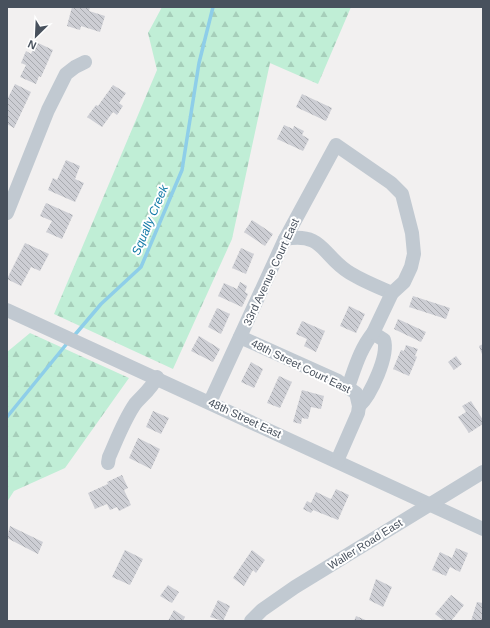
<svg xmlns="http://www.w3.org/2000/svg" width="490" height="628" font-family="Arial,sans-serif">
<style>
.forest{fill:url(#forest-firs)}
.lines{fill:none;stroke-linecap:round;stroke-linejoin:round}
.stream{stroke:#8ecee9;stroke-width:3.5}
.building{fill:url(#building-back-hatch)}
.minor{stroke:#c1c9d1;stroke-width:14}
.labels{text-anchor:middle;stroke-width:4;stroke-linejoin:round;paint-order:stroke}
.street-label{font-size:11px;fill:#48515d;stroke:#fff}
.water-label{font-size:12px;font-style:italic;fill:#1179a7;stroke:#fff}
</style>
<defs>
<pattern id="forest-firs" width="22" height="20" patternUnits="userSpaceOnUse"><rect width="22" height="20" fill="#c0eed6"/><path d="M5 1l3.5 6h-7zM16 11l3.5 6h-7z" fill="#a6ceba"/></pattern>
<pattern id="building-back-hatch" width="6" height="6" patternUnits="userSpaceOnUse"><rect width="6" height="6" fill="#cdced4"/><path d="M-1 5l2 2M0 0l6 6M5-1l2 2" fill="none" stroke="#a8aaaf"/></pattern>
</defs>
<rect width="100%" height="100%" fill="#f2f0f0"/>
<g class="forest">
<polygon points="162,7 351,7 318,84 270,63 232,239 173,369 54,314 157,70 148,33"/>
<polygon points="30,333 129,378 65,468 14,491 7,502 7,352"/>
</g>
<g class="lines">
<g class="stream">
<polyline points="73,337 101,304 141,267 182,170 199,63 213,7"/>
<polyline points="7,417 69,341"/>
</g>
</g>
<g class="building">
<polygon points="72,7 90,7 89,11 105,16 100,32 81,26 80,30 67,26"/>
<polygon points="36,42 53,50 41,77 39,76 36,84 20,77 26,65 21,63 26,51 31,54"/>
<polygon points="15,84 31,92 14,128 7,124 7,100"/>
<polygon points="113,85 126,93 119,103 123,106 117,115 113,112 102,127 87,117 96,105 98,106"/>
<polygon points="302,94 332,108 326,121 296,107"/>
<polygon points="284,125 293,129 294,126 304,131 302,135 309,139 303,151 277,139"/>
<polygon points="66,160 80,166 75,179 84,183 75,202 48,190 53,178 57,180"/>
<polygon points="46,203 73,215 62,239 46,232 52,221 40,216"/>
<polygon points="252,220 273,234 265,246 244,232"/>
<polygon points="25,243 49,254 40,271 31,267 21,286 7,279"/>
<polygon points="241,248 254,254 246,274 232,268"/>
<polygon points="240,282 247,286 245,292 248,294 242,307 218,296 224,283 237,289"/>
<polygon points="413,296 450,308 446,319 409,307"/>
<polygon points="349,306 365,314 356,333 340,326"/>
<polygon points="217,308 230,314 221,334 208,327"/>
<polygon points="398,319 426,332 421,342 394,329"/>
<polygon points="302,321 325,331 316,352 304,346 307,339 296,334"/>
<polygon points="199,336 220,349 213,362 191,351"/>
<polygon points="483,344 483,357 479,346"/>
<polygon points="406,345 418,349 415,356 417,357 409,376 393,369 401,350 404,351"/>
<polygon points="456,356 462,364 454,370 448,362"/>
<polygon points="251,362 263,369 254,388 241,382"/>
<polygon points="279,376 292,382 280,408 267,403"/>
<polygon points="302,390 324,396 321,409 311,407 308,419 302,418 301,424 293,422"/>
<polygon points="471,401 483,420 483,424 469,433 458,417 466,412 462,406"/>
<polygon points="153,411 169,418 161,434 146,427"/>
<polygon points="138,438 160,449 151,469 129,458"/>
<polygon points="122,475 128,488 124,490 131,505 119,511 117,507 110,510 107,504 95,509 88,493 108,484 107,482"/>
<polygon points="336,489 349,495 338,520 313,510 311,513 303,509 307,501 311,503 316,492 331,499"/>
<polygon points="10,526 43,542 38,554 7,538"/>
<polygon points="456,548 468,553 460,572 450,567 446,576 432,570 440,552 452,558"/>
<polygon points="125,550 143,559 130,585 112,577"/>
<polygon points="252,550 265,560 256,573 253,570 244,586 233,578"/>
<polygon points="376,579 392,587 383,607 369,600"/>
<polygon points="168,585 179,592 172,603 160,596"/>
<polygon points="451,595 464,605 451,621 444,621 435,614"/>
<polygon points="218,600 230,606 223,621 210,617"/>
<polygon points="477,602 483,603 483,621 471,621"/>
<polygon points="174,610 185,617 183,621 168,621"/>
<polygon points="356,616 368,621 354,621"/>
</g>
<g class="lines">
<g class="minor">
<polyline points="7,213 48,110 66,74 75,67 85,62"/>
<path d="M285,239C324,232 322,256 350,273C363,281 378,287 392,293"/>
<polyline points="7,310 483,529"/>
<polyline points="240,337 338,381 356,393 359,406 358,413 337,461"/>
<path d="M348,387C355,368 360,349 373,333L384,340C389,355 371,395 359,406"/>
<polyline points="210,402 285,239 336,145 391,183 402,194 412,233 414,254 411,267 404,282 392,293 373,333"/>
<path d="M108,463L109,457C117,439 124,420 135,404C143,395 152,388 157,377"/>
<polyline points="251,621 262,610 295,587 483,472"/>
</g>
</g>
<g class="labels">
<g class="street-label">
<text transform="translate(271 272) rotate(-65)" y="4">33rd Avenue Court East</text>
<text transform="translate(301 366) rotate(26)" y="4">48th Street Court East</text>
<text transform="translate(245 418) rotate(25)" y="4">48th Street East</text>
<text transform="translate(365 544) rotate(-32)" y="4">Waller Road East</text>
</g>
<g class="water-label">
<text transform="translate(150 220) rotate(-67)" y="4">Squally Creek</text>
</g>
</g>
<rect width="490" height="628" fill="none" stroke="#48515d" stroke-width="16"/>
<g transform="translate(36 36) rotate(204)" stroke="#ffffff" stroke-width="3" paint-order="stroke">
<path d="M0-3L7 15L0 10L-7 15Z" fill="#48515d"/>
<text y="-6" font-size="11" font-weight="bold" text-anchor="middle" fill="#48515d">N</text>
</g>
</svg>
